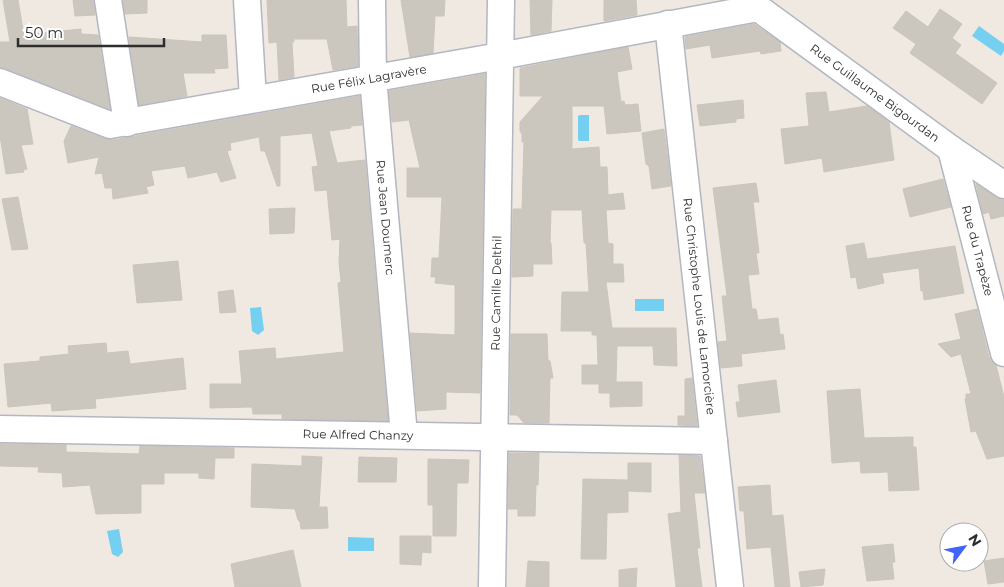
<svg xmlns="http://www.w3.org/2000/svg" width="1004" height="587" font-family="Montserrat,sans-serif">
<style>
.water{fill:#75cff0}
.building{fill:#cbc7bf;stroke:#cbc5ba}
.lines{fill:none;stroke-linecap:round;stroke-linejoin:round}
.minor-casing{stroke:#b4b7c1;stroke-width:29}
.minor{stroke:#fff;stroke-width:26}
.labels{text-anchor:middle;stroke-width:4;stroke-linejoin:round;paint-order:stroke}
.street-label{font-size:12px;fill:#2e2e2e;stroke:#fff}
</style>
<rect width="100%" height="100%" fill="#efe9e1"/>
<g class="water">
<polygon points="979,26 1004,44 1004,51 1001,56 972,36"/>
<polygon points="580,115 589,115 589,141 579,141 578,140 578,116"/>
<rect x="635" y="299" width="29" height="12"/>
<polygon points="261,307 264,330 258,335 252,331 250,308"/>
<polygon points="119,529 123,552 118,557 112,554 107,531"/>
<polygon points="348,537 374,538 374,551 348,551"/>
</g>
<g class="building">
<polygon points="3,0 18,0 23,30 33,29 33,34 81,29 81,34 98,35 110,109 5,68 0,67 0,42 10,42"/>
<polygon points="73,0 93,0 95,15 75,16"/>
<polygon points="123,0 147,0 147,13 125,14"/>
<polygon points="267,0 346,0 347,27 357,26 358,66 333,70 327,39 294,39 294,42 292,42 294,77 279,80 277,42 269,43"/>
<polygon points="401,0 445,0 444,16 435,16 433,53 410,57"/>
<polygon points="530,0 552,0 551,31 531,35"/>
<polygon points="604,0 636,0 637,15 604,21"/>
<polygon points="940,9 962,24 952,38 961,45 955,53 997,83 982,104 910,53 916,44 893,28 906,11 928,27"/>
<polygon points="754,24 780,42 781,51 761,54 760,51 712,58 710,45 686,49 685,37"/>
<polygon points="202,35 226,35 228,68 214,69 215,73 183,73 187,96 139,105 129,37 202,42"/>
<polygon points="628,47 632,69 617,72 621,102 624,101 625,105 638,104 641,131 607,134 604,106 572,106 572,149 599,147 600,167 607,167 608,195 623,193 625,209 606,210 608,243 613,244 613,264 623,264 624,282 606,282 612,328 676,328 677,366 654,365 653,346 617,346 616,382 642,382 642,406 610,407 610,393 599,393 599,384 582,384 582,365 598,365 597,335 592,335 592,331 561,331 562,292 589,292 586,243 584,243 582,210 551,210 550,243 551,243 552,264 533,264 533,276 512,277 513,209 522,209 524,142 522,142 522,134 520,131 520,122 543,96 520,96 520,68"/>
<polygon points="485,74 480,393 446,392 446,409 417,411 410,333 455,335 455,285 435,283 436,277 431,277 432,258 439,258 442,197 407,197 407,168 420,168 409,120 392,122 389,91"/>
<polygon points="826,92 829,112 867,106 889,122 894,160 824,172 822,158 785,164 781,129 809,126 806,93"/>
<polygon points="360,96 362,125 351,126 351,128 329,131 337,163 365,160 388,421 282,419 282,414 253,414 252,407 210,408 210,384 242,384 239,351 275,348 276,359 344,352 338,283 341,282 339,262 340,239 332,240 327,190 315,191 312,167 318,166 312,133 280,136 280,186 277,186 265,151 261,151 259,137 230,143 231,150 227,151 236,178 221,182 217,172 188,178 185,166 151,171 154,185 146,187 148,193 113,199 112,188 105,188 102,173 95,174 99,157 68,163 64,141 71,126 105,139 113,140"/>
<polygon points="0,98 27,109 33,144 21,145 27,169 23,170 24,172 6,174 0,136"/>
<polygon points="743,100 744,118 736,119 736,122 700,126 697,105"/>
<polygon points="664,129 671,186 652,189 649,166 646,164 642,133"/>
<polygon points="943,179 951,207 910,217 903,189"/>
<polygon points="756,183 759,202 753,202 759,253 756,253 759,274 748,275 752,309 756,309 758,320 778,318 780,335 783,334 785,349 741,354 742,366 721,368 718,342 727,341 722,296 727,296 713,188"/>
<polygon points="976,184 996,197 1004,200 1004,216 991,219 989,212 983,214"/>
<polygon points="18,197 28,249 12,250 2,199"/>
<polygon points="295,208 294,233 270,234 269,209"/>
<polygon points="864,243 867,259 955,246 964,293 924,300 923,291 921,291 919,268 882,273 884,283 858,289 856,277 851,278 846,246"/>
<polygon points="178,261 182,300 137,303 133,265"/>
<polygon points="233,290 236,312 220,313 218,292"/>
<polygon points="977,309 989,357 996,365 1004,397 1004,456 987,459 976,431 971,432 965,399 966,399 966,394 971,394 961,354 951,357 938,344 961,339 955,314"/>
<polygon points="511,334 547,334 548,360 550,361 553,378 550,378 549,423 524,423 517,415 510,415"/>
<polygon points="106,343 107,353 128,351 130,364 183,358 186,389 95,399 96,408 52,411 51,403 8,407 4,364 40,361 40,357 69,354 68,346"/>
<polygon points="692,378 697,426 678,425 678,416 685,416 685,379"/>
<polygon points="776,380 780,412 738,417 736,402 740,402 738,385"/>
<polygon points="860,389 864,438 913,437 913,447 916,447 919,490 889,491 888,472 861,473 860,461 832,463 827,391"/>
<polygon points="0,444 66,445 66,452 139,454 140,446 234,448 234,458 215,458 214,479 199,478 199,473 164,473 164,484 141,484 141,513 96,514 90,485 63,487 62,473 38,472 39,467 0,466"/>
<polygon points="509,453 539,453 538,485 536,485 535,516 518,516 518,509 508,509"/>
<polygon points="679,455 700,456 705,493 694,493 700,548 697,548 702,587 676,587 668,514 681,512"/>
<polygon points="302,456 322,457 319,507 327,507 328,528 301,529 300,522 298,520 295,509 251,507 252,464 302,466"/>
<polygon points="359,457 397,458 396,482 358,482"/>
<polygon points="428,459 469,460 468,483 457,483 456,536 433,536 433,505 428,505"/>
<polygon points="628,463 651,463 651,492 628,491 628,512 607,513 606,559 581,559 583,479 628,480"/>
<polygon points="770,485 772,516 783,515 790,587 775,587 771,547 747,549 744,511 740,511 738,487"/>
<polygon points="400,536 431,536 431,553 422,552 421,565 400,564"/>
<polygon points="893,544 895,562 892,562 894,579 867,581 862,547"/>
<polygon points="293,550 301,587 235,587 231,564"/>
<polygon points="1004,558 1004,582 988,584 984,561"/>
<polygon points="528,561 549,562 549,587 526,587"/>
<polygon points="637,568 636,587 619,587 619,570"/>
<polygon points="825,569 823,585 801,587 799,572"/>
</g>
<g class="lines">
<g class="minor-casing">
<g id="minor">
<polyline points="108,0 127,123"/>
<polyline points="247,0 253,99"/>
<path id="s1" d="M372,0L373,78L404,435"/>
<path id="s2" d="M668,24L730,587"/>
<path id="s3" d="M0,82L110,125L500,56L758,8L951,149L1004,185"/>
<path id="s4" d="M951,149L1004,353"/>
<path id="s5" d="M0,429L714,441"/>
<path id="s6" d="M492,587L501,0"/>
</g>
</g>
<use href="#minor" class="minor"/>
</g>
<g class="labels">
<g class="street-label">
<text dy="4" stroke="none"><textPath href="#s3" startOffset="381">Rue Félix Lagravère</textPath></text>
<text dy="4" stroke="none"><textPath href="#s3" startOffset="921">Rue Guillaume Bigourdan</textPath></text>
<text dy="4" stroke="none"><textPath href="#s1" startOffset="218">Rue Jean Doumerc</textPath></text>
<text dy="4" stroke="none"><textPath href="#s4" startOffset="105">Rue du Trapèze</textPath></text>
<text dy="4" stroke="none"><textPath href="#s6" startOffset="294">Rue Camille Delthil</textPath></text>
<text dy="4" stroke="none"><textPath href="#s2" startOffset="284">Rue Christophe Louis de Lamorcière</textPath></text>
<text dy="4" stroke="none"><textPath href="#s5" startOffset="358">Rue Alfred Chanzy</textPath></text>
</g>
</g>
<g transform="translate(964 547) rotate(58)"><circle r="24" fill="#ffffff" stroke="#ababab"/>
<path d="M0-4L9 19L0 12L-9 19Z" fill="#4264fb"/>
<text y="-8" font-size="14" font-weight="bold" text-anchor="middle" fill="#2e2e2e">N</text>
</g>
<path d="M18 38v8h146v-8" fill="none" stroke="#2e2e2e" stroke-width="2.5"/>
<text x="25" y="38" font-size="15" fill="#2e2e2e" stroke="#ffffff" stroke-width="4" paint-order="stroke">50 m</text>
</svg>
